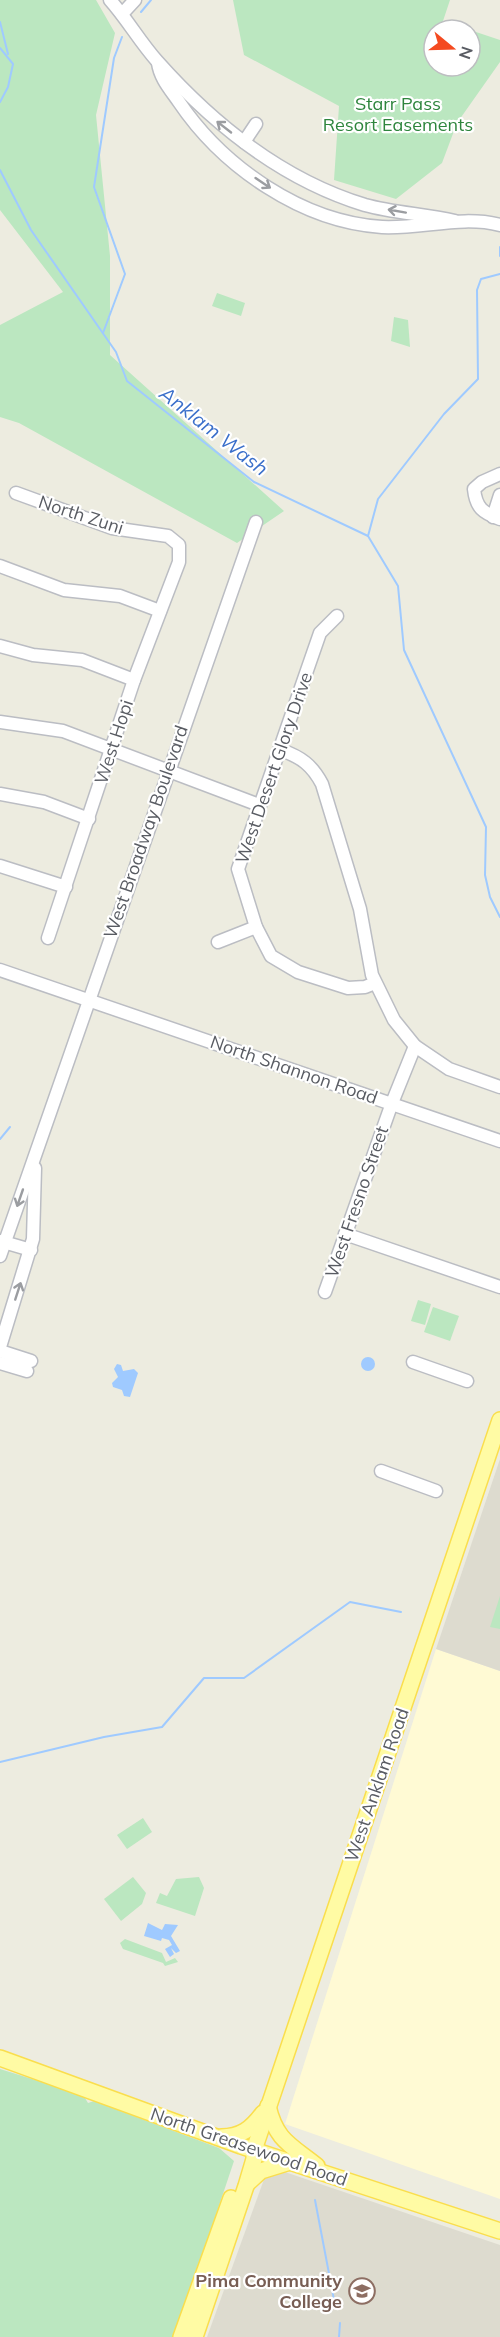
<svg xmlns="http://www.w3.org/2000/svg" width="500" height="2337" font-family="Mulish,sans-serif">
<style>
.commercial{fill:#fffad4}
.education{fill:#dddbcf}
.green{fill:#bbe7c0;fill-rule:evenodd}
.water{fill:#9fcaff}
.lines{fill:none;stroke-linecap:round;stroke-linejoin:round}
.stream{stroke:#9fcaff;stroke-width:2}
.minor-casing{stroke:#bbbdc3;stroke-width:15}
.major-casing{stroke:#fade4d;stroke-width:18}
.minor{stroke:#fff;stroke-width:12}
.major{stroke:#fffba4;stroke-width:15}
.oneway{stroke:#9b9da1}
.labels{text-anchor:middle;stroke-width:4.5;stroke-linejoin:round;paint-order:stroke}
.park-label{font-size:18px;fill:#2e853d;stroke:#fff}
.street-label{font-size:18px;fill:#595c63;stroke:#fff}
.education-label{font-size:18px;font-weight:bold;fill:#785e54;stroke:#fff;text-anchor:end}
.water-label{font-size:20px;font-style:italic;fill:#3a6fca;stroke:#fff}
</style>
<rect width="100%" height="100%" fill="#edece0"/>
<polygon class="commercial" points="436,1649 500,1671 500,2199 285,2124"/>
<g class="education">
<polygon points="500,1459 500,1671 436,1649"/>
<polygon points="267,2171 282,2171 500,2245 500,2337 207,2337"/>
</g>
<g class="green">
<polygon points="0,0 96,0 115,33 96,115 110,256 110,355 284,511 237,543 19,423 0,417 0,325 63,292 0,210"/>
<path d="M233,0H450L443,21L500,40V62L457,123L442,163L396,199L334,180L339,106L244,55ZM434,30H470V66H434Z"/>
<polygon points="217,293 245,303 241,316 212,306"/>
<polygon points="394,317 408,320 410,347 391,341"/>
<polygon points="418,1300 431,1304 425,1325 411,1321"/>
<polygon points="433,1307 459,1316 450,1341 424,1332"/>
<polygon points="500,1596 500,1629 490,1627"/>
<polygon points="143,1818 152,1832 127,1849 117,1835"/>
<polygon points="133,1877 146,1893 142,1904 121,1921 104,1899"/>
<polygon points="199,1877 204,1888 195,1916 156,1903 160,1893 167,1896 176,1879"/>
<polygon points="125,1939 162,1953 166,1962 175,1958 178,1962 165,1966 163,1963 123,1949 120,1943"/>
<polygon points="0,2069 74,2092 85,2098 88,2103 94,2101 219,2148 234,2161 175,2337 0,2337"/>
</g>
<g class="water">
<circle cx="368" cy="1364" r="7"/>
<polygon points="117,1364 121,1365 123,1371 134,1369 138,1373 130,1397 124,1396 122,1390 113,1387 112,1383 118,1377 114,1369"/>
<polygon points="148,1923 162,1930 165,1924 178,1925 171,1936 180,1951 176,1953 171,1948 174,1954 170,1957 165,1949 172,1945 169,1940 162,1938 161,1941 144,1936"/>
</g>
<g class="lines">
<g class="stream">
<polyline points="141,12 151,0"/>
<polyline points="0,22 8,54"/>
<polyline points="0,48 13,64 8,87 0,102"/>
<polyline points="0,170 31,230 116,352 127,381 254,482 368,536 398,586 404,650 486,827 485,875 490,897 500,917"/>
<polyline points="500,247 500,256"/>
<polyline points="103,333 125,274 94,187 114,58 122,37"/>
<polyline points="368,536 378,499 444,414 478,379 477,290 481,279 500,274"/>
<polyline points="0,1139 10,1127"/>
<polyline points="0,1762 104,1737 162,1727 204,1678 244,1678 350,1602 401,1612"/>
<polyline points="315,2200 335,2305"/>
<polyline points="339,2337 340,2323"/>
</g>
<g class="minor-casing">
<g id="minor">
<path d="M110,0C127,19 140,42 157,61C213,124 283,180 365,205C394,213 425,214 455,221"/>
<polyline points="122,14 135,0"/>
<path d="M158,63C160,78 170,89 179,102C223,167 302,222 382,227C422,229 461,215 500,225"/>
<polyline points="244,142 256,124"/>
<path d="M500,474L482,482L474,489C476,508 483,513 500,519"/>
<polyline points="16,493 112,528 168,536 179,545 179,562 134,680 48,938"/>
<polyline points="493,517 500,495"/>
<polyline points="0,566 64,590 120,596 160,611"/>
<polyline points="337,616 320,633 238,869 256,927 271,956 298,972 348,988 365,987 375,983"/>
<polyline points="0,646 33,655 82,660 134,680"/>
<polyline points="0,722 63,731 259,805"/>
<path d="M281,750C301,757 312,765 322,784L360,909L372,975L394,1020L415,1046L449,1069L500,1087"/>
<polyline points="0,794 44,802 89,819"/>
<polyline points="0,866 66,887"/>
<polyline points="218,942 256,927"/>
<polyline points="0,970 500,1141"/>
<polyline points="345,1234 500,1287"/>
<polyline points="0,1241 31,1250"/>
<polyline points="0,1256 256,522"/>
<polyline points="325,1292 392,1103 415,1046"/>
<polyline points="0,1347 33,1239 35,1168"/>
<polyline points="0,1351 31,1361"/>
<polyline points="413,1362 467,1381"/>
<polyline points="0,1363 27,1371"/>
<polyline points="381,1471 436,1491"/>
</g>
</g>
<g class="major-casing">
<g id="major">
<polyline points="0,2058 241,2146 500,2231"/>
<path d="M268,2106C276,2141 291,2145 317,2166"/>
<path d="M221,2137C241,2137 251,2129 263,2113"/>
<polyline points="248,2183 261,2171 290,2162"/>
<polyline points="181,2337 231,2198"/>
<polyline points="195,2337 246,2186 254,2159 254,2150 500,1420"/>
</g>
</g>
<use href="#minor" class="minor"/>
<use href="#major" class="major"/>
</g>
<defs><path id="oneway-shaft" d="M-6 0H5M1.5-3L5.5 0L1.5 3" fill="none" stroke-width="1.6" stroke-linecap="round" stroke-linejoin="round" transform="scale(1.5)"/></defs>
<g class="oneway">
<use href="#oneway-shaft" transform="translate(224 127) rotate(-142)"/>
<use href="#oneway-shaft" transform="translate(263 183) rotate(34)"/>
<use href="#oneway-shaft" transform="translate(397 211) rotate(-170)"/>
<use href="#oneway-shaft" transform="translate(20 1198) rotate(109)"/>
<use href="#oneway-shaft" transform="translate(18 1291) rotate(-72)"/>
</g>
<defs>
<g id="university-ring" transform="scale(1.35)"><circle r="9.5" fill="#fff" stroke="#8d6e63" stroke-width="1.5"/><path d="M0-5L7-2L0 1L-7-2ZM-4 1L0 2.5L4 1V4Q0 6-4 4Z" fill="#8d6e63"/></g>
</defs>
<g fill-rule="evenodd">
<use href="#university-ring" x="362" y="2291"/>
</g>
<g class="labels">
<g class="park-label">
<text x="398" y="110">Starr Pass<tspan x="398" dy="21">Resort Easements</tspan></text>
</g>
<g class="street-label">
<text transform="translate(81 515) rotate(18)" y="6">North Zuni</text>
<text transform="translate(114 742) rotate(-72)" y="6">West Hopi</text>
<text transform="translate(274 768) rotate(-71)" y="6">West Desert Glory Drive</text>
<text transform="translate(146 832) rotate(-71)" y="6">West Broadway Boulevard</text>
<text transform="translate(294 1070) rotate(19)" y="6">North Shannon Road</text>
<text transform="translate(357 1202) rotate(-71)" y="6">West Fresno Street</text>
<text transform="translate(377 1785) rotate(-71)" y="6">West Anklam Road</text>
<text transform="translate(249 2147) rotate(19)" y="6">North Greasewood Road</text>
</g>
<g class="education-label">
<text x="342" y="2287">Pima Community<tspan x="342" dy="21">College</tspan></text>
</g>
<g class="water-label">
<text transform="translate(214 431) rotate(38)" y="7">Anklam Wash</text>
</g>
</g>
<g transform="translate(452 48) rotate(109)"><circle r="28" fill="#ffffff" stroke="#bdbec1" stroke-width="1.5"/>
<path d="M0-4.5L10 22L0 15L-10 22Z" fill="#f44a20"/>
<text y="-9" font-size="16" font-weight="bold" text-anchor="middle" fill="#595c63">N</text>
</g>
</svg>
